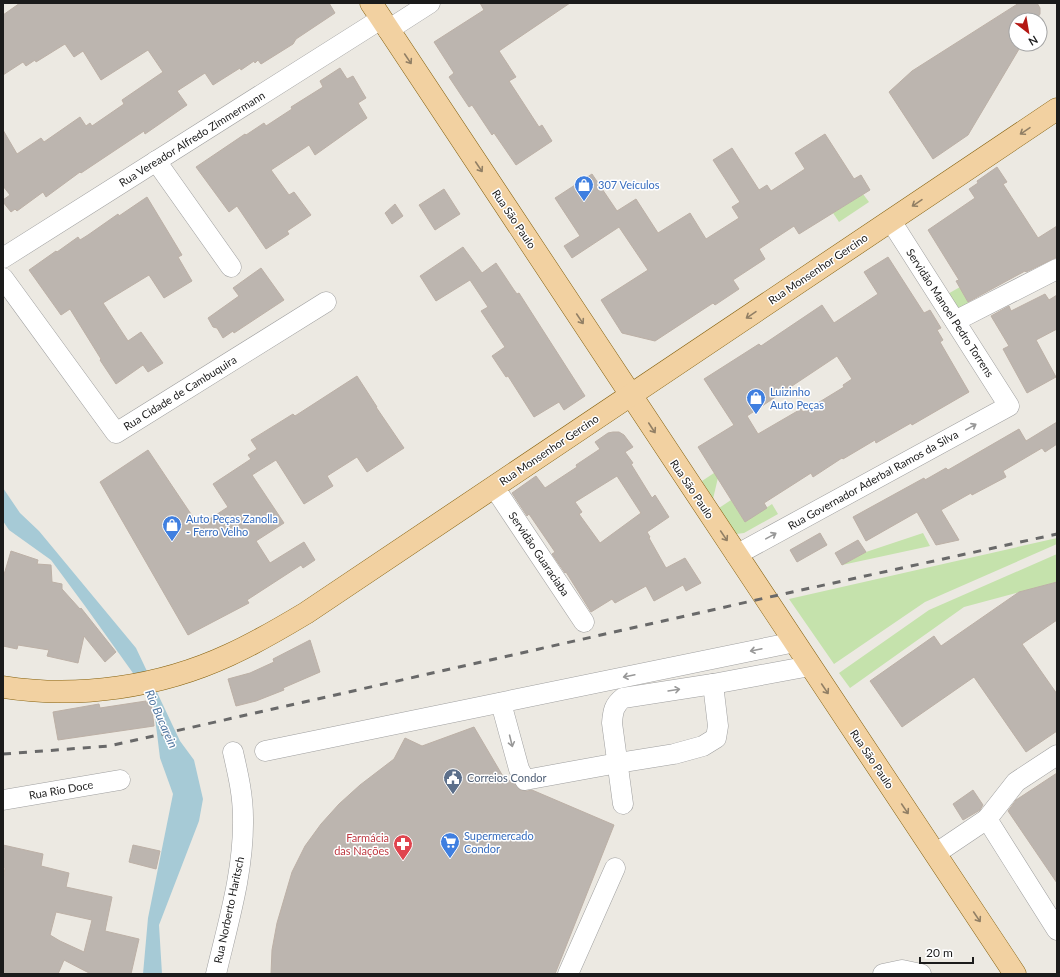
<svg xmlns="http://www.w3.org/2000/svg" width="1060" height="977" font-family="Lato,sans-serif">
<style>
.grass{fill:#c5e2ac}
.water{fill:#a6cad6}
.building{fill:#bcb5af;stroke:#bcb0a6;fill-rule:evenodd}
.lines{fill:none;stroke-linecap:round;stroke-linejoin:round}
.minor-casing{stroke:#9f9f9f;stroke-width:21}
.major-casing{stroke:#85610e;stroke-width:23}
.minor{stroke:#fff;stroke-width:20}
.major{stroke:#f2d1a1;stroke-width:22}
.rail{stroke:#696969;stroke-width:3;stroke-dasharray:8 8;stroke-linecap:butt}
.oneway{stroke:#917f65}
.oneway2{stroke:#989898}
.labels{text-anchor:middle;stroke-width:3;stroke-linejoin:round;paint-order:stroke}
.street-label{font-size:11px;fill:#1b1b1b;stroke:#fff}
.shop-label{font-size:11px;fill:#366cbe;stroke:#fff;text-anchor:start}
.service-label{font-size:11px;fill:#4e5e75;stroke:#fff;text-anchor:start}
.health-label{font-size:11px;fill:#be3a42;stroke:#fff;text-anchor:end}
.water-label{font-size:12px;font-style:italic;fill:#5277a1;stroke:#fff}
</style>
<rect width="100%" height="100%" fill="#ece9e2"/>
<g class="grass">
<polygon points="863,194 869,202 839,222 833,213"/>
<polygon points="960,287 971,308 958,315 946,295"/>
<polygon points="720,469 713,499 702,481"/>
<polygon points="731,500 745,522 772,504 778,514 744,533 736,534 719,508"/>
<polygon points="923,533 930,546 842,565 866,552"/>
<polygon points="1057,538 1057,544 925,602 834,664 789,599"/>
<polygon points="1057,554 1057,582 964,607 850,688 839,673 929,610"/>
</g>
<polygon class="water" points="3,488 20,513 39,531 136,648 180,741 194,760 203,799 199,821 159,925 162,974 143,974 148,918 173,794 160,758 153,701 85,606 51,560 9,530 3,521"/>
<g class="building">
<polygon points="20,3 329,3 335,13 296,39 293,44 261,64 258,60 255,63 254,61 241,70 240,68 213,85 205,73 177,91 187,105 145,134 144,131 81,173 80,172 46,197 43,192 17,211 15,209 11,212 3,202 3,200 10,195 3,186 3,130 17,154 41,138 44,142 80,117 86,126 90,123 92,126 124,104 122,100 163,72 148,50 101,80 83,51 74,57 65,44 36,62 35,60 26,66 23,62 3,75 3,15"/>
<polygon points="480,3 570,3 499,51 516,77 509,81 539,127 542,125 552,141 516,165 494,133 492,135 472,105 469,107 449,77 454,73 434,42 484,10"/>
<polygon points="1019,3 1037,3 1040,8 1040,14 1036,20 1016,20 1016,44 1022,44 968,135 933,159 889,92 912,71"/>
<polygon points="340,68 347,79 353,76 366,98 358,103 367,118 315,155 309,145 271,170 289,195 294,192 311,215 287,231 289,234 266,249 237,206 229,212 196,167 245,134 246,135 264,123 266,126 292,109 291,107 323,87 320,81"/>
<polygon points="825,134 854,179 861,175 870,190 799,234 794,226 759,249 765,259 733,280 739,289 715,305 713,303 655,341 622,333 601,300 648,270 619,227 572,258 564,246 580,236 555,198 592,174 617,211 636,199 658,233 690,213 706,239 739,218 732,207 740,202 713,160 732,148 759,190 767,185 771,191 805,169 795,153"/>
<polygon points="997,167 1007,182 1003,184 1038,238 1057,226 1057,257 1026,272 1025,271 968,302 956,281 959,280 928,230 975,198 969,189 978,183 977,181"/>
<polygon points="444,189 460,214 435,230 419,205"/>
<polygon points="147,197 182,255 178,257 192,281 164,298 149,275 103,303 128,341 141,332 163,363 148,372 143,365 116,384 100,360 101,359 70,309 61,315 29,270 56,251 57,252 78,237 80,240 88,235 118,214 119,216"/>
<polygon points="395,204 403,216 392,224 385,213"/>
<polygon points="463,247 482,273 496,263 514,290 517,294 519,293 585,396 564,410 559,402 534,417 508,376 506,377 492,356 505,347 481,311 488,307 470,280 436,301 420,276"/>
<path d="M888,257L924,313L930,310L941,328L937,330L943,340L940,342L969,392L912,425L911,423L876,443L875,440L843,459L842,458L813,477L811,473L764,503L767,508L745,522L698,447L734,425L704,379L759,344L761,346L822,305L834,323L878,294L864,272ZM837,356L852,379L843,385L844,387L803,412L801,409L758,434L747,416Z"/>
<polygon points="261,268 284,300 234,333 233,331 223,338 217,328 213,327 208,318 239,296 233,288"/>
<polygon points="1045,294 1049,300 1057,295 1057,329 1036,340 1056,377 1027,393 1003,349 1009,346 991,316 1009,306 1011,311"/>
<polygon points="357,376 377,407 376,407 404,448 367,472 357,457 327,476 333,486 304,504 276,460 252,475 284,523 256,541 270,563 304,542 315,560 303,568 301,565 247,600 249,603 188,635 100,482 148,450 199,526 228,507 213,484 251,459 248,455 257,449 251,440 293,414 295,416"/>
<polygon points="1057,422 1057,444 1045,452 1042,448 1003,471 1006,477 972,495 971,493 941,510 959,540 936,545 917,512 866,541 853,517 924,478 925,480 946,468 948,470 1019,429 1026,441"/>
<path d="M613,432H619L624,435L633,447L625,452L633,463L631,464L652,498L655,495L669,517L647,532L650,537L649,538L666,568L685,558L701,583L686,591L683,585L654,601L646,586L615,603L612,599L591,612L566,572L565,573L552,554L555,552L529,514L527,516L512,493L536,476L545,488L577,467L576,465L600,449L595,442L608,433ZM617,476L641,513L600,543L579,514L582,512L575,502Z"/>
<polygon points="820,533 827,545 797,562 790,550"/>
<polygon points="858,540 866,552 842,565 835,553"/>
<polygon points="11,551 38,560 37,564 51,565 52,582 62,584 62,589 80,609 81,608 116,652 105,662 84,636 78,663 47,656 49,650 18,645 17,649 3,646 3,578"/>
<polygon points="1057,582 1057,620 1022,644 1057,694 1057,731 1026,752 974,677 902,727 870,681 934,636 941,646 1019,592"/>
<polygon points="310,640 320,672 283,688 284,690 256,701 236,706 228,679 250,673 274,662 273,659"/>
<polygon points="146,701 146,703 151,702 154,726 58,740 53,712 99,704 100,708"/>
<polygon points="474,727 504,778 513,782 520,790 527,791 532,790 614,825 555,974 271,974 272,950 277,923 292,872 305,846 321,824 339,804 360,785 394,759 405,738 422,746"/>
<polygon points="1057,773 1057,883 1008,811 1016,800"/>
<polygon points="973,790 983,805 980,810 963,820 953,804"/>
<path d="M3,845L43,854L41,866L69,873L66,887L112,897L105,931L139,939L131,974H91L64,960L58,974H3V880L5,868L3,867ZM56,912L92,920L84,952L60,941L50,935Z"/>
<polygon points="133,845 160,851 156,869 129,862"/>
</g>
<g class="lines">
<g class="minor-casing">
<g id="minor">
<polyline points="388,30 430,3"/>
<polyline points="156,161 231,267"/>
<polyline points="3,258 381,19"/>
<polyline points="3,278 116,433 326,302"/>
<polyline points="955,321 1057,269"/>
<polyline points="494,487 584,622"/>
<polyline points="736,555 1009,406 891,221"/>
<polyline points="501,703 519,769 525,780 618,763 674,754 703,746 716,738 718,726 713,684"/>
<polyline points="265,751 795,642"/>
<polyline points="3,800 120,780"/>
<path d="M623,804L612,723C613,711 614,705 623,698L713,684L810,666"/>
<polyline points="987,819 1057,930"/>
<polyline points="935,854 987,819 1016,782 1057,755"/>
<path d="M216,974C228,923 244,871 243,818C243,795 238,774 233,752"/>
<polyline points="568,974 615,868"/>
<polyline points="883,974 902,970 921,974"/>
</g>
</g>
<g class="major-casing">
<g id="major">
<polyline points="371,3 1015,974"/>
<path d="M3,687C78,699 160,687 229,655C256,643 281,628 306,613L1057,109"/>
</g>
</g>
<use href="#minor" class="minor"/>
<use href="#major" class="major"/>
<polyline class="rail" points="3,754 109,746 765,598 1057,534"/>
</g>
<defs><path id="oneway-shaft" d="M-6 0H5M1.5-3L5.5 0L1.5 3" fill="none" stroke-width="1.6" stroke-linecap="round" stroke-linejoin="round"/></defs>
<g class="oneway">
<use href="#oneway-shaft" transform="translate(408 59) rotate(56)"/>
<use href="#oneway-shaft" transform="translate(1025 131) rotate(146)"/>
<use href="#oneway-shaft" transform="translate(479 167) rotate(56)"/>
<use href="#oneway-shaft" transform="translate(917 203) rotate(146)"/>
<use href="#oneway-shaft" transform="translate(751 315) rotate(146)"/>
<use href="#oneway-shaft" transform="translate(580 319) rotate(56)"/>
<use href="#oneway-shaft" transform="translate(652 428) rotate(57)"/>
<use href="#oneway-shaft" transform="translate(724 536) rotate(56)"/>
<use href="#oneway-shaft" transform="translate(825 689) rotate(56)"/>
<use href="#oneway-shaft" transform="translate(905 809) rotate(56)"/>
<use href="#oneway-shaft" transform="translate(977 917) rotate(56)"/>
</g>
<g class="oneway2">
<use href="#oneway-shaft" transform="translate(971 427) rotate(-29)"/>
<use href="#oneway-shaft" transform="translate(771 536) rotate(-29)"/>
<use href="#oneway-shaft" transform="translate(756 650) rotate(168)"/>
<use href="#oneway-shaft" transform="translate(629 676) rotate(168)"/>
<use href="#oneway-shaft" transform="translate(674 690) rotate(-9)"/>
<use href="#oneway-shaft" transform="translate(511 741) rotate(76)"/>
</g>
<defs>
<g id="shop-pin" transform="scale(1)"><path d="M0 17L-7.5 6A9.5 9.5 0 1 1 7.5 6Z" fill="#3f7fe0" stroke="#fff"/><path d="M-5-2.5h2.3a2.7 3.5 0 0 1 5.4 0H5L5.5 6h-11ZM-1.5-2.5h3a1.5 2.3 0 0 0-3 0Z" fill="#fff"/></g>
<g id="civic-pin" transform="scale(1)"><path d="M0 17L-7.5 6A9.5 9.5 0 1 1 7.5 6Z" fill="#5c6f8a" stroke="#fff"/><path d="M-.6-6.5H3V-4.5H.6V-3L4-1V1h2V6H-6V1h2V-1L-.6-3ZM-1.2 2.5V6h2.4V2.5Z" fill="#fff"/></g>
<g id="supermarket-pin" transform="scale(1)"><path d="M0 17L-7.5 6A9.5 9.5 0 1 1 7.5 6Z" fill="#3f7fe0" stroke="#fff"/><path d="M-6-5.5h2.5l.6 2H6L4.5 2H-2.5L-4.4-4H-6ZM-1.5 3.2a1.3 1.3 0 1 0 .1 0ZM3 3.2a1.3 1.3 0 1 0 .1 0Z" fill="#fff"/></g>
<g id="pharmacy-pin" transform="scale(1)"><path d="M0 17L-7.5 6A9.5 9.5 0 1 1 7.5 6Z" fill="#e0444e" stroke="#fff"/><path d="M-2-6h4v4h4v4h-4v4h-4v-4h-4v-4h4Z" fill="#fff"/></g>
</defs>
<g fill-rule="evenodd">
<use href="#shop-pin" x="584" y="185"/>
<use href="#shop-pin" x="756" y="398"/>
<use href="#shop-pin" x="172" y="525"/>
<use href="#civic-pin" x="453" y="778"/>
<use href="#supermarket-pin" x="450" y="842"/>
<use href="#pharmacy-pin" x="403" y="844"/>
</g>
<g class="labels">
<g class="street-label">
<text transform="translate(192 139) rotate(-32)" y="4">Rua Vereador Alfredo Zimmermann</text>
<text transform="translate(514 219) rotate(56)" y="4">Rua São Paulo</text>
<text transform="translate(818 269) rotate(-34)" y="4">Rua Monsenhor Gercino</text>
<text transform="translate(950 313) rotate(57)" y="4">Servidão Manoel Pedro Torrens</text>
<text transform="translate(180 393) rotate(-32)" y="4">Rua Cidade de Cambuquira</text>
<text transform="translate(549 450) rotate(-34)" y="4">Rua Monsenhor Gercino</text>
<text transform="translate(873 480) rotate(-29)" y="4">Rua Governador Aderbal Ramos da Silva</text>
<text transform="translate(692 489) rotate(56)" y="4">Rua São Paulo</text>
<text transform="translate(539 554) rotate(56)" y="4">Servidão Guaraciaba</text>
<text transform="translate(872 759) rotate(56)" y="4">Rua São Paulo</text>
<text transform="translate(61 790) rotate(-10)" y="4">Rua Rio Doce</text>
<text transform="translate(229 910) rotate(-78)" y="4">Rua Norberto Haritsch</text>
</g>
<g class="shop-label">
<text x="598" y="189">307 Veículos</text>
<text x="770" y="396">Luizinho<tspan x="770" dy="13">Auto Peças</tspan></text>
<text x="186" y="523">Auto Peças Zanolla<tspan x="186" dy="13">- Ferro Velho</tspan></text>
<text x="464" y="840">Supermercado<tspan x="464" dy="13">Condor</tspan></text>
</g>
<g class="service-label">
<text x="467" y="782">Correios Condor</text>
</g>
<g class="health-label">
<text x="389" y="842">Farmácia<tspan x="389" dy="13">das Nações</tspan></text>
</g>
<g class="water-label">
<text transform="translate(161 719) rotate(66)" y="4">Rio Bucarein</text>
</g>
</g>
<rect width="1060" height="977" fill="none" stroke="#1b1b1b" stroke-width="8"/>
<g transform="translate(1028 32) rotate(149)"><circle r="19" fill="#ffffff" stroke="#a4a4a4"/>
<path d="M0-3L7 15L0 10L-7 15Z" fill="#b41813"/>
<text y="-6" font-size="11" font-weight="bold" text-anchor="middle" fill="#1b1b1b">N</text>
</g>
<path d="M920 957v6h53v-6" fill="none" stroke="#1b1b1b" stroke-width="2"/>
<text x="926" y="957" font-size="12" fill="#1b1b1b" stroke="#ffffff" stroke-width="3" paint-order="stroke">20 m</text>
</svg>
